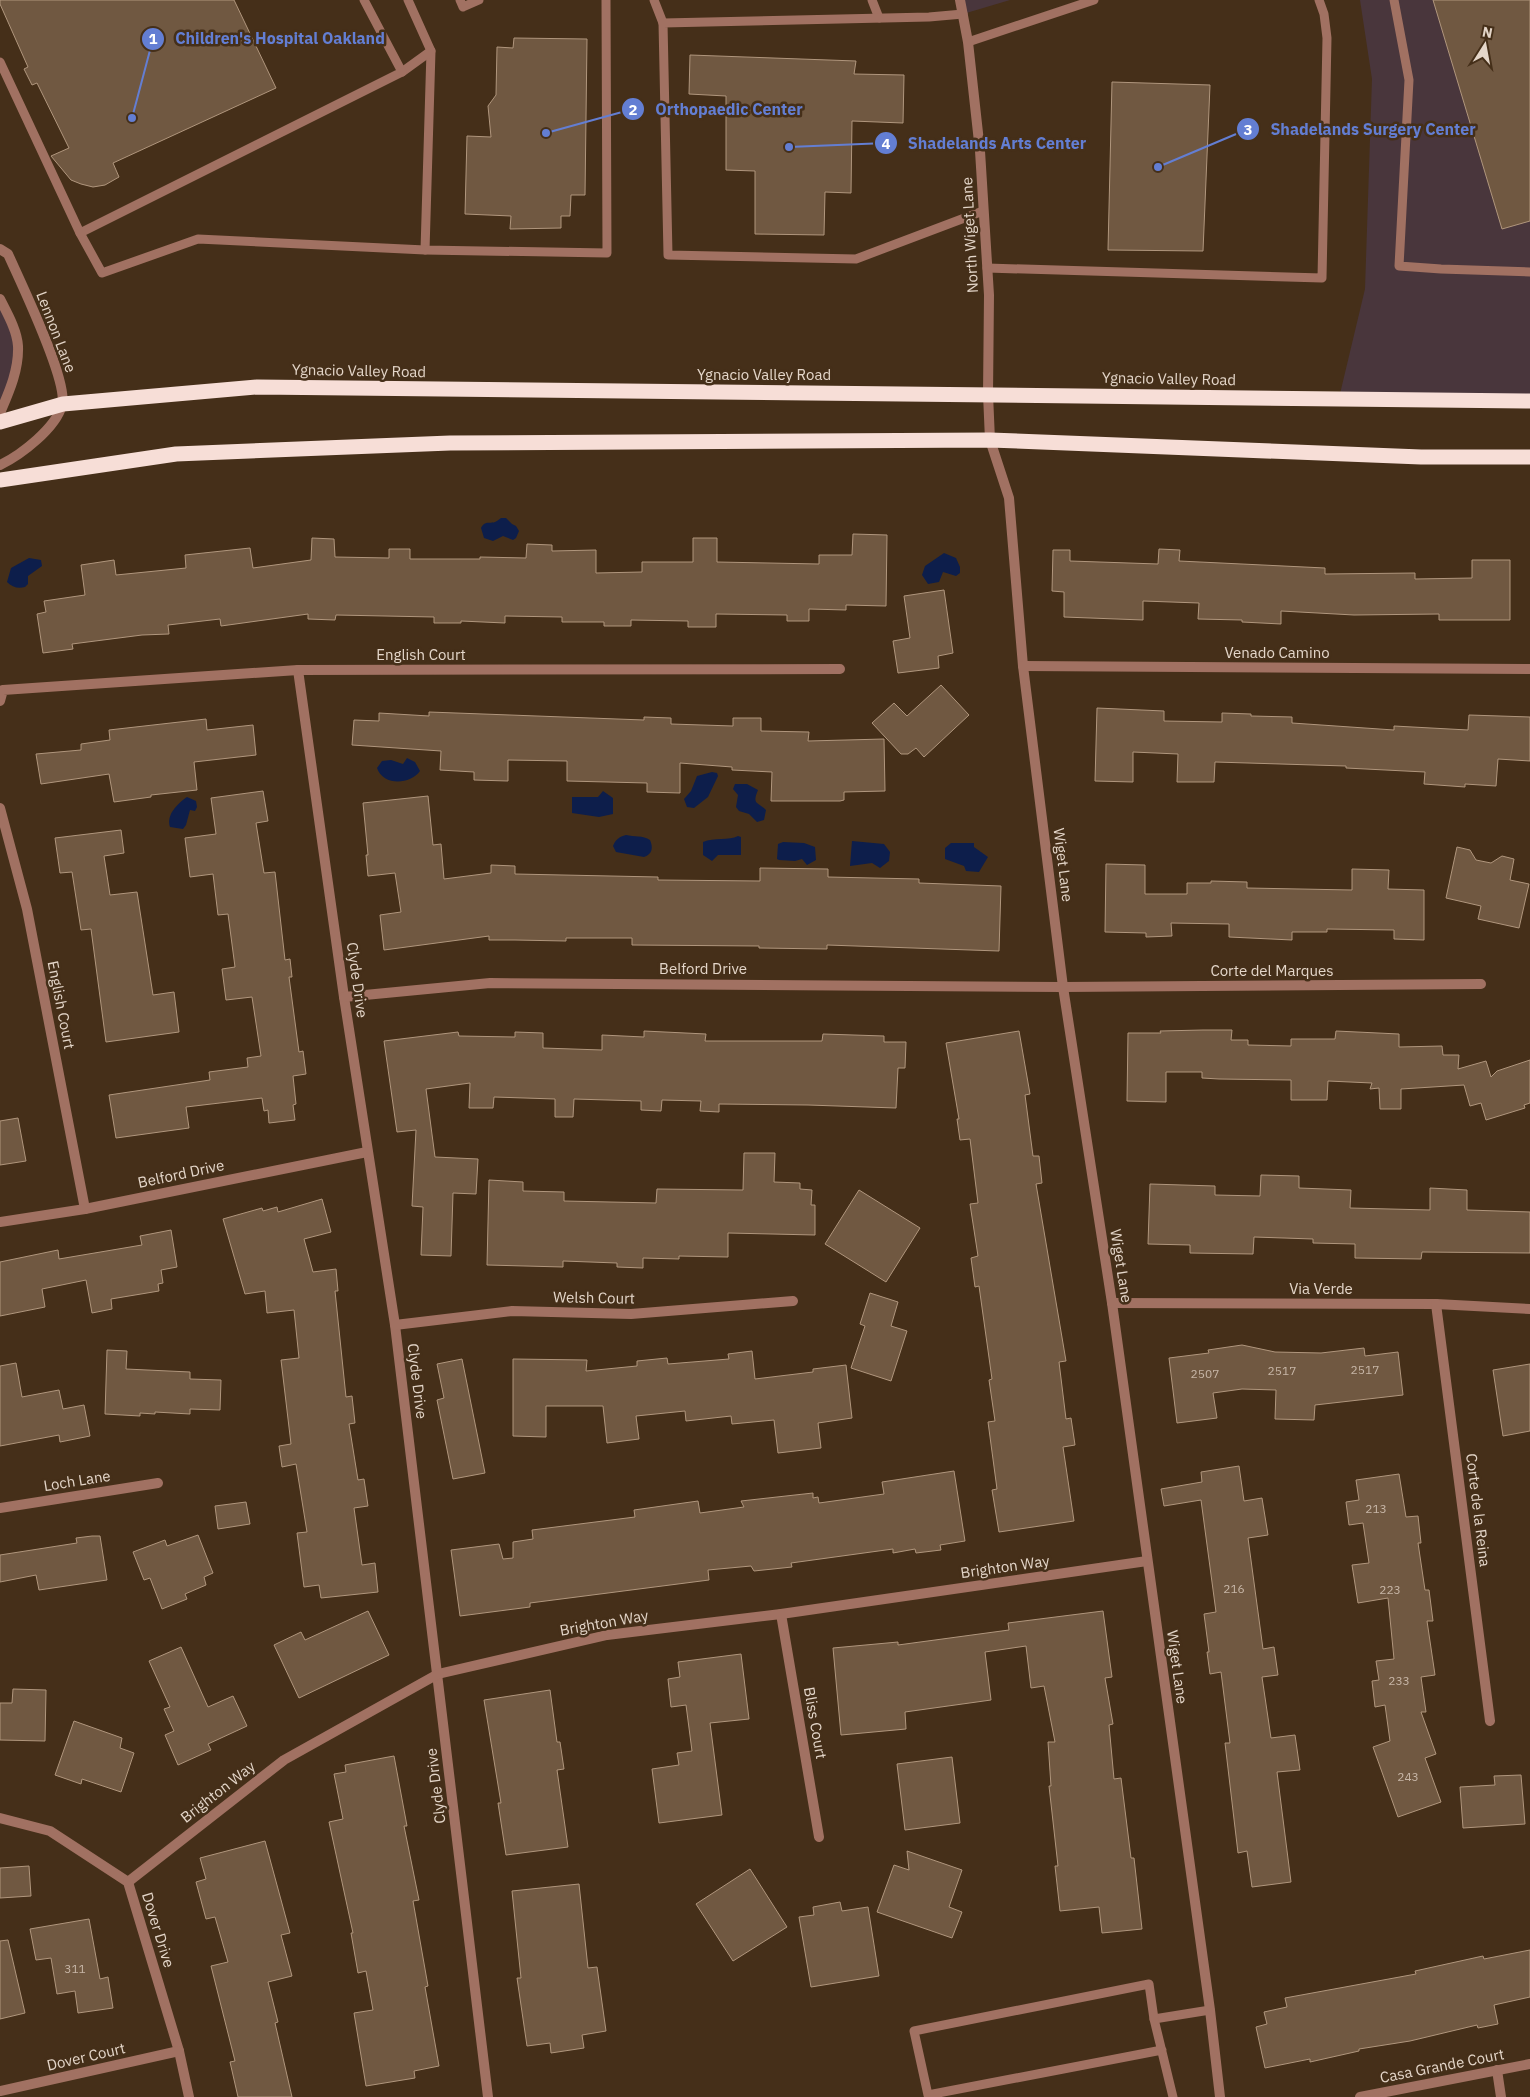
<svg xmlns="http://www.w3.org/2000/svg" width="1530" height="2097" font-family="'IBM Plex Sans',sans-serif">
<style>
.commercial{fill:#49363c}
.water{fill:#0d1e4b}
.building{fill:#705841;stroke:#b0967d}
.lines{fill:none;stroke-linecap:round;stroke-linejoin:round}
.lane{stroke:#a17162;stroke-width:9}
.street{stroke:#a17162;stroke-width:10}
.highway{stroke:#f7ded7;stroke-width:15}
.labels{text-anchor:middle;stroke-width:5;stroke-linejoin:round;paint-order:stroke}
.number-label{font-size:12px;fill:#c7b6a7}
.street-label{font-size:15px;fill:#e4d6c9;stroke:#452f19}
.leader{fill:none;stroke:#637ed3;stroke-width:2}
.callout-dot{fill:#637ed3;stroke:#452f19;stroke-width:2}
.mark-label{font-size:15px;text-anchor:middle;font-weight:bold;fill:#fff}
.callout-label{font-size:16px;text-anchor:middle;font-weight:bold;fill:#637ed3;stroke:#452f19;stroke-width:5;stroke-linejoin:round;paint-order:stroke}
</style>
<rect width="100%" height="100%" fill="#452f19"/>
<g class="commercial">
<polygon points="960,0 1010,0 963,14"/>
<polygon points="1360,0 1530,0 1530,401 1339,398 1365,289 1372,79"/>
<polygon points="0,299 18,345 0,413"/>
</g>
<g class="water">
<path d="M501,518H506L512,524L516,526L519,531L516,538L513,540L503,536L493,541L484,538L481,528C485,520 489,524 495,522C498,521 499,519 501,518Z"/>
<polygon points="944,553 956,558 960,567 960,573 956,576 943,572 939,582 928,584 922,575 925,566"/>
<path d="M29,558L41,560L42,566L28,576V584L25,587C18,589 12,587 7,582L11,568Z"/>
<path d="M407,758L415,762L420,771C410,785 383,786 377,768L382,761L391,760L403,764Z"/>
<polygon points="712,772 717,773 718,776 708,797 694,808 687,807 684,799 691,791 697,776"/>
<path d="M735,784H747L758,790C752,805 757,801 766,810L764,820L757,822L749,814L739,811L736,807L738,795L733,789Z"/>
<polygon points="603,791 613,798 613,814 599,817 572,813 572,797 598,797"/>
<path d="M187,797L196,801L197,807L195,811L190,810L186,825L183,829L170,827C166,815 177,804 187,797Z"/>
<path d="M626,835C634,837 643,835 650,840C653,847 653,854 644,857L616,852L613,846C616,839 619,837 626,835Z"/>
<path d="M738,836L741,837V855H718L712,861L703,855V842C714,837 729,841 738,836Z"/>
<polygon points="852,841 884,844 890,852 889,861 880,868 872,863 850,866"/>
<polygon points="783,842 804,843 815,847 816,860 807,865 802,859 795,861 779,860 777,859 778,844"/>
<polygon points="951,843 974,843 974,847 988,857 979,872 966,871 964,866 945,859 945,848"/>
</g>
<g class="building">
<polygon points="0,0 234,0 276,88 113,163 119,177 105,185 93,187 81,184 71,180 51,156 69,148 37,83 32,85 24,69 28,67 0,4"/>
<polygon points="1433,0 1530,0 1530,221 1502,229"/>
<polygon points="514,38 587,39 585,195 571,195 570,216 561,216 561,228 510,229 511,216 465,214 467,136 491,137 488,106 496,95 497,47 513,48"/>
<polygon points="690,55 856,61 854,74 904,75 903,123 852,121 851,193 825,192 824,235 755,234 755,171 726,170 726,96 689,94"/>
<polygon points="1112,82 1210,85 1203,251 1108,250"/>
<polygon points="853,534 887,535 886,606 846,605 846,610 809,609 809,621 787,621 787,615 716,614 716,627 688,627 688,621 631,620 631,626 604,626 604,622 562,622 562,617 505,616 505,623 461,621 461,623 434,623 434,617 336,615 335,620 308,619 308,614 221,626 220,619 168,625 169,634 142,635 72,644 73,649 43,653 37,614 46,612 44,601 85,595 81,565 114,560 116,575 186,568 185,555 250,548 253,568 311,560 312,538 334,539 335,557 389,558 389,549 410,549 410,559 480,559 480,557 526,558 527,544 552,545 552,551 596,550 596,573 642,572 642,562 693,562 693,538 717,538 717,562 819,564 819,555 852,555"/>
<polygon points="1159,549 1180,550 1179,561 1325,568 1325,574 1415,573 1415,579 1472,578 1472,560 1510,560 1510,620 1439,620 1439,614 1354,615 1281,611 1281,624 1242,622 1242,620 1198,619 1199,603 1143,601 1143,620 1064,617 1064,592 1052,591 1053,550 1070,550 1070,561 1158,564"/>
<polygon points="944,590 953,653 938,656 939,668 898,673 893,641 910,638 904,596"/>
<polygon points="941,685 969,715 924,757 916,748 908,754 901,754 872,723 894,703 907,716"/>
<polygon points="1097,708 1164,711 1164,721 1222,722 1222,713 1251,714 1251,716 1292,717 1292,723 1394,730 1394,726 1468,730 1469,715 1530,717 1530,761 1498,759 1496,786 1465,784 1465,787 1424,784 1425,772 1346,768 1346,766 1215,762 1214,782 1177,782 1178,754 1133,752 1133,782 1095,781"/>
<polygon points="429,712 644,720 644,717 671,718 671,724 733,726 733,718 761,718 761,731 809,732 808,741 884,739 885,791 844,792 844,800 840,801 771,801 772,772 732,770 732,767 680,763 680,793 647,792 647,783 567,781 567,761 508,760 508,781 474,780 474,772 440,770 441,751 352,745 354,720 379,721 379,713 429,716"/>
<polygon points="206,719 207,730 253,725 256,755 194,762 197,790 151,795 151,797 114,802 109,774 41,784 36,754 81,750 81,744 110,740 109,730"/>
<polygon points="263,791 268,821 256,823 264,873 275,872 285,960 290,959 292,977 289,977 299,1052 303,1051 306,1074 293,1076 296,1104 293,1105 295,1120 269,1123 268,1110 264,1111 262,1098 186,1107 189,1128 116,1138 109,1095 210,1080 209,1072 248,1067 247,1058 261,1056 252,997 226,1000 222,969 235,967 228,914 218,915 213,874 190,877 185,838 216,834 211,798"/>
<polygon points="428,796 433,845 441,844 444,879 491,873 491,865 515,866 515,874 658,877 658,880 760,881 760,868 828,869 828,877 919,879 919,883 1001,886 999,951 827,945 827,949 759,948 759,946 632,945 632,938 566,938 566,941 515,940 489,940 489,936 384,950 380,915 401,912 395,873 368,876 366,855 368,855 363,803"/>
<polygon points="121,830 124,853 104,856 110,895 137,892 153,995 174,992 179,1032 106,1042 91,929 81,930 72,872 60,873 55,838"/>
<polygon points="1457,847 1470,850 1476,860 1491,863 1502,856 1514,859 1510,880 1529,884 1519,928 1478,919 1481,906 1446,898"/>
<polygon points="1106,864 1145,865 1145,894 1187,894 1187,883 1211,883 1211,881 1247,882 1247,888 1352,890 1352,869 1389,870 1388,889 1424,890 1424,940 1394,939 1394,930 1327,929 1327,932 1292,932 1292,940 1229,937 1229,924 1171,923 1172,936 1146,937 1146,933 1105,932"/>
<polygon points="1203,1030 1232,1030 1231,1040 1248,1040 1248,1045 1291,1046 1291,1039 1335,1039 1336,1031 1399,1034 1399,1047 1442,1046 1443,1055 1459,1055 1458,1069 1486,1061 1491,1077 1497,1071 1530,1060 1530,1103 1524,1105 1525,1108 1486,1120 1481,1103 1470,1106 1464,1085 1401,1089 1401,1109 1380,1109 1379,1088 1370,1089 1372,1083 1328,1081 1327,1100 1291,1100 1291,1080 1219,1079 1202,1078 1202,1072 1166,1072 1166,1102 1127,1101 1128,1033 1161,1033 1160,1031"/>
<polygon points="644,1031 706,1034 705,1041 822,1041 823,1034 884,1036 884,1042 906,1042 905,1068 898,1068 896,1108 808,1105 719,1104 719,1112 700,1111 701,1101 662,1100 661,1111 641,1110 641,1101 574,1099 573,1117 555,1117 555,1099 494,1097 493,1108 469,1108 470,1083 426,1089 435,1157 478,1159 476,1194 453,1193 451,1256 421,1255 423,1207 412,1206 416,1130 397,1132 384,1041 458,1032 459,1036 515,1037 515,1032 543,1033 543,1048 602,1050 602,1035 644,1037"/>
<polygon points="1019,1031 1030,1094 1025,1095 1033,1156 1039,1156 1042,1183 1036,1184 1066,1361 1059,1362 1066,1419 1071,1418 1075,1445 1063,1447 1074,1521 999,1532 992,1490 997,1489 988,1422 995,1421 989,1380 992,1379 979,1286 975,1287 971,1258 978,1256 970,1204 978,1203 970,1139 960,1140 957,1119 959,1119 946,1043"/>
<polygon points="18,1118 26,1161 0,1165 0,1121"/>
<polygon points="744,1153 775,1153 774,1182 800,1183 800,1189 812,1190 811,1205 815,1205 815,1235 728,1233 728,1257 679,1256 679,1259 643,1258 643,1268 617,1267 617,1263 563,1261 563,1267 487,1265 489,1180 523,1182 523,1191 564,1192 564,1201 656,1203 657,1189 743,1190"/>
<polygon points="1261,1175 1299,1176 1299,1188 1351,1190 1350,1208 1430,1210 1430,1188 1467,1190 1467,1210 1530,1212 1530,1253 1422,1252 1421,1259 1355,1258 1355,1244 1313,1243 1313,1239 1254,1237 1253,1254 1190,1253 1190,1245 1148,1244 1150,1184 1215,1186 1215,1195 1260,1196"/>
<polygon points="859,1190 920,1228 886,1282 825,1244"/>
<polygon points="322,1199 331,1232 304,1239 313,1272 336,1269 338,1291 335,1291 346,1397 352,1396 355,1423 349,1424 358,1480 364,1479 368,1506 354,1508 362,1565 375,1563 378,1592 321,1598 319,1585 304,1587 297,1533 307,1532 296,1464 282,1467 279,1446 291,1444 281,1360 299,1358 294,1310 267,1313 265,1291 245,1294 223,1219 262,1208 263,1211 277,1207 278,1212"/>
<polygon points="171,1230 177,1267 161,1270 163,1283 158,1284 159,1291 111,1299 112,1309 92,1313 86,1280 42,1289 45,1307 0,1316 0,1262 58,1250 59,1259 142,1245 140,1236"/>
<polygon points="870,1293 898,1302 891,1326 907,1331 891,1381 851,1368 865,1326 860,1324"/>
<polygon points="1242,1345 1275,1352 1321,1353 1364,1348 1365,1356 1398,1352 1403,1395 1315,1405 1314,1420 1275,1419 1276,1390 1242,1389 1213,1393 1217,1418 1177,1423 1169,1358 1209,1353 1208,1350"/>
<polygon points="107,1350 127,1351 126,1369 190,1372 190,1379 221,1380 220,1410 190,1409 190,1414 155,1412 155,1414 140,1413 140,1416 105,1414"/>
<polygon points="752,1351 755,1379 813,1372 813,1369 846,1365 852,1418 818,1423 821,1448 778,1453 774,1420 732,1424 731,1416 686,1421 685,1411 636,1416 639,1439 607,1443 603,1406 546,1406 546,1437 513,1436 513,1359 587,1360 586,1371 637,1366 637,1361 667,1358 668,1364 729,1359 728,1354"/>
<polygon points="462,1359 485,1473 453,1479 437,1400 444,1398 437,1364"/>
<polygon points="16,1363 22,1397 59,1390 63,1409 84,1405 90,1436 60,1442 59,1435 0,1446 0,1366"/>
<polygon points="1530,1364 1530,1431 1503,1436 1493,1370"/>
<polygon points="1239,1466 1244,1501 1262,1498 1268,1535 1248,1538 1263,1649 1274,1647 1278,1675 1262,1677 1271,1738 1295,1735 1300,1770 1277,1772 1291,1882 1252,1887 1247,1851 1238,1853 1225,1743 1230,1743 1221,1672 1210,1674 1207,1652 1209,1652 1204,1614 1216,1612 1201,1500 1164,1506 1161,1489 1202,1482 1201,1472"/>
<polygon points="954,1471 965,1541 940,1545 941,1550 916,1553 915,1549 893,1553 893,1549 791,1563 792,1567 754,1571 751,1566 708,1570 709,1580 530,1603 530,1607 460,1616 451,1550 499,1544 503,1559 513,1558 513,1542 533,1539 532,1530 635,1517 634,1510 698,1501 700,1513 744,1507 741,1501 813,1493 813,1498 818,1497 819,1503 884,1494 882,1482"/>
<polygon points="1399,1474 1406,1517 1418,1516 1421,1543 1418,1543 1425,1590 1429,1590 1433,1621 1427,1621 1435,1675 1421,1677 1426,1712 1421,1712 1436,1754 1425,1758 1441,1802 1398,1817 1373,1747 1390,1741 1385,1705 1375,1707 1372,1681 1379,1680 1376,1661 1394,1659 1388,1598 1358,1603 1352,1565 1369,1563 1363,1523 1349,1525 1346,1502 1359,1500 1356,1480"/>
<polygon points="246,1502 250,1524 218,1529 215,1506"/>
<polygon points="198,1535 213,1573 204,1577 206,1585 185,1594 187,1599 162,1609 150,1578 144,1580 133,1552 165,1540 167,1546"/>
<polygon points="92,1536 100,1536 107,1580 39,1590 36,1575 0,1582 0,1555 77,1543 76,1538"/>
<polygon points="368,1611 389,1655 299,1698 274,1645 301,1632 305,1640"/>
<polygon points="1103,1611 1112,1677 1105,1678 1113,1724 1109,1725 1114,1779 1121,1778 1131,1858 1134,1858 1142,1929 1102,1933 1099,1907 1060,1911 1055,1866 1058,1866 1049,1786 1051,1786 1048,1742 1055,1742 1044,1686 1031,1688 1026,1646 985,1652 991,1700 905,1712 906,1729 841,1735 833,1648 898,1642 898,1645 1009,1630 1008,1623"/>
<polygon points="181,1647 208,1707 233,1696 247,1726 208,1744 211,1750 178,1765 165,1735 174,1731 164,1709 170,1707 149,1661"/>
<polygon points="741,1654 749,1719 710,1723 722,1815 659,1823 652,1769 679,1765 677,1753 692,1751 686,1705 671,1707 668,1679 680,1677 678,1662"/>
<polygon points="13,1689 46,1690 45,1741 0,1740 0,1703 12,1703"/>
<polygon points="550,1690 557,1742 560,1742 564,1769 557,1770 568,1847 506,1855 498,1803 501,1803 484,1700"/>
<polygon points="74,1721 122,1738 120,1748 134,1753 121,1792 82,1779 81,1784 55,1775"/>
<polygon points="394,1756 407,1826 404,1826 419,1900 413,1901 428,1986 425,1987 439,2066 414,2071 415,2078 366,2086 354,2013 373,2010 366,1971 358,1973 351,1933 353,1933 329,1822 343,1819 334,1774 346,1772 345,1765"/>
<polygon points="952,1757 960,1823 905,1830 897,1764"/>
<polygon points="1521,1775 1525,1824 1463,1828 1460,1787 1495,1785 1494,1776"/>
<polygon points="265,1841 290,1933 281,1935 292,1976 268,1982 278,2022 275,2023 292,2097 238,2097 230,2062 235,2061 211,1966 228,1962 215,1917 206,1919 196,1882 206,1879 200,1858"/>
<polygon points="907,1851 962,1870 949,1907 962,1912 952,1938 877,1912 894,1865 909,1870"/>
<polygon points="29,1866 31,1896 0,1898 0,1868"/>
<polygon points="750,1869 787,1927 733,1961 696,1904"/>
<polygon points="579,1884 588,1968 597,1967 606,2031 582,2035 584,2048 551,2053 550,2043 527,2046 517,1978 521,1978 512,1891"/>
<polygon points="840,1902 842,1911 868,1907 879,1976 811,1987 799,1917 814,1915 813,1907"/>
<polygon points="89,1919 100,1979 108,1977 113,2008 78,2013 75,1991 57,1994 51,1958 36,1960 30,1929"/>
<polygon points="8,1940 25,2013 0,2019 0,1941"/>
<polygon points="1530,1950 1530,1997 1494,2005 1498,2024 1478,2028 1477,2025 1410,2041 1359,2049 1359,2051 1310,2062 1310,2059 1265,2068 1256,2027 1267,2024 1264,2012 1287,2007 1285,1998 1416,1974 1415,1971 1483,1956 1484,1959"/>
</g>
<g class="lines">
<g class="lane">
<polyline points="408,0 431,51 425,250"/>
<polyline points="460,0 463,7 479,0"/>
<polyline points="654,0 663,23"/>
<polyline points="872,0 879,18"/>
<polyline points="1394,0 1409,80 1399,266 1441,269 1530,272"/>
<polyline points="963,14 929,17 663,23 668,255 856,259 983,211"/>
<polyline points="968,42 1094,0"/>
<polyline points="0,62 80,233 102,273 198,239 425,250 607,253 606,0"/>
<polyline points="402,72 431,51"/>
<polyline points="80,233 402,72 364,0"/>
<polyline points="987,268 1322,278 1327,38 1324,14 1319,0"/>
<polyline points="1154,2019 1210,2010"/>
<polyline points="1162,2050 928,2095 914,2031 1149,1984 1154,2019 1173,2097"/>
</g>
<g class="street">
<polyline points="960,0 968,42 980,151 989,295 988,394 990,440 1009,498 1023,666 1063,987 1112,1303 1210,2010 1220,2097"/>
<path d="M0,249L8,254C20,281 69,382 62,405C56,428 21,455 0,465"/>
<path d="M0,299C7,313 17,330 18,346C19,370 9,392 0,413"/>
<polyline points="1023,666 1530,669"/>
<polyline points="298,670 344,997 395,1325 488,2097"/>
<polyline points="0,701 3,690 298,670 840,669"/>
<polyline points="0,808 27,909 85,1209"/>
<polyline points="344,997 490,983 1063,987 1481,984"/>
<polyline points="0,1222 85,1209 367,1152"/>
<polyline points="1112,1303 1436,1304 1530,1309"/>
<polyline points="1436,1304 1490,1721"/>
<polyline points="395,1325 512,1311 631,1314 793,1301"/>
<polyline points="0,1508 158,1483"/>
<polyline points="781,1614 819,1837"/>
<polyline points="0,1818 50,1831 128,1882 179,2051 189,2097"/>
<polyline points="128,1882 284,1760 438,1674 607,1635 781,1614 1147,1561"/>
<polyline points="1497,2070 1501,2097"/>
<polyline points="0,2091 179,2051"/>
<polyline points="1360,2097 1530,2064"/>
</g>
<g class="highway">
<polyline points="0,422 63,404 257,387 1530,401"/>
<polyline points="0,480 176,454 450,443 990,440 1421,457 1530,457"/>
</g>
</g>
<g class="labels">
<g class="number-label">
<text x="1365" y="1374">2517</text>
<text x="1282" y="1375">2517</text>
<text x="1205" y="1378">2507</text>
<text x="1376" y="1513">213</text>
<text x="1234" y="1593">216</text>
<text x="1390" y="1594">223</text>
<text x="1399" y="1685">233</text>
<text x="1408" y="1781">243</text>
<text x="75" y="1973">311</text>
</g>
<g class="street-label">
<text transform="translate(970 235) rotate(-93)" y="5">North Wiget Lane</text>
<text transform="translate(56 332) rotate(69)" y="5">Lennon Lane</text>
<text transform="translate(359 371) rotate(1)" y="5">Ygnacio Valley Road</text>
<text x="764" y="380">Ygnacio Valley Road</text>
<text transform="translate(1169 379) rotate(1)" y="5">Ygnacio Valley Road</text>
<text x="1277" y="658">Venado Camino</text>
<text x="421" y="660">English Court</text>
<text transform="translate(1063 865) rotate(83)" y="5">Wiget Lane</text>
<text x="703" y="974">Belford Drive</text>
<text x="1272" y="976">Corte del Marques</text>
<text transform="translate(357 980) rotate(82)" y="5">Clyde Drive</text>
<text transform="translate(61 1005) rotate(79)" y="5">English Court</text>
<text transform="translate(181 1174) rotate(-12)" y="5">Belford Drive</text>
<text transform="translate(1121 1266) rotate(81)" y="5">Wiget Lane</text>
<text x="1321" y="1294">Via Verde</text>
<text transform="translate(594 1298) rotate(1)" y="5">Welsh Court</text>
<text transform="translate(417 1381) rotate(83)" y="5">Clyde Drive</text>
<text transform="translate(77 1481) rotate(-9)" y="5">Loch Lane</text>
<text transform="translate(1478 1510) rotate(83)" y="5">Corte de la Reina</text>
<text transform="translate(1005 1567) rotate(-8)" y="5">Brighton Way</text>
<text transform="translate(604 1623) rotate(-10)" y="5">Brighton Way</text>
<text transform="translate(1177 1667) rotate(82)" y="5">Wiget Lane</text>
<text transform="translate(815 1723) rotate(80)" y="5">Bliss Court</text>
<text transform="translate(436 1786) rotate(-97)" y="5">Clyde Drive</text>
<text transform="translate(218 1792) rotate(-38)" y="5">Brighton Way</text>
<text transform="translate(158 1930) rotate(73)" y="5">Dover Drive</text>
<text transform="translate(86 2057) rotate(-13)" y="5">Dover Court</text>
<text transform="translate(1442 2066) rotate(-11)" y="5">Casa Grande Court</text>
</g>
</g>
<path class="leader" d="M132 118L153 39M546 133L633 109M1158 167L1248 129M789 147L886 143"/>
<g class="callout-dot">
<circle cx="132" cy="118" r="5"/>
<circle cx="546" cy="133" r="5"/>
<circle cx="1158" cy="167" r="5"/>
<circle cx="789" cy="147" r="5"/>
<circle cx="153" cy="39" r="12"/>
<circle cx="633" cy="109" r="12"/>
<circle cx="1248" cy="129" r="12"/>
<circle cx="886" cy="143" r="12"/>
</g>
<g class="mark-label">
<text x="153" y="44">1</text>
<text x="633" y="115">2</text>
<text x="1248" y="135">3</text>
<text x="886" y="149">4</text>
</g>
<g class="callout-label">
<text x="280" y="44">Children's Hospital Oakland</text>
<text x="729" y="115">Orthopaedic Center</text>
<text x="1373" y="135">Shadelands Surgery Center</text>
<text x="997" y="149">Shadelands Arts Center</text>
</g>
<g transform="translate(1485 45) rotate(11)" stroke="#452f19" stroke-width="4" paint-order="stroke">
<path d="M0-4L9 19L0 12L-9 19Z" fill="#e4d6c9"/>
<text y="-8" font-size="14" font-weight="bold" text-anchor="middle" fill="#e4d6c9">N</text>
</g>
</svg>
